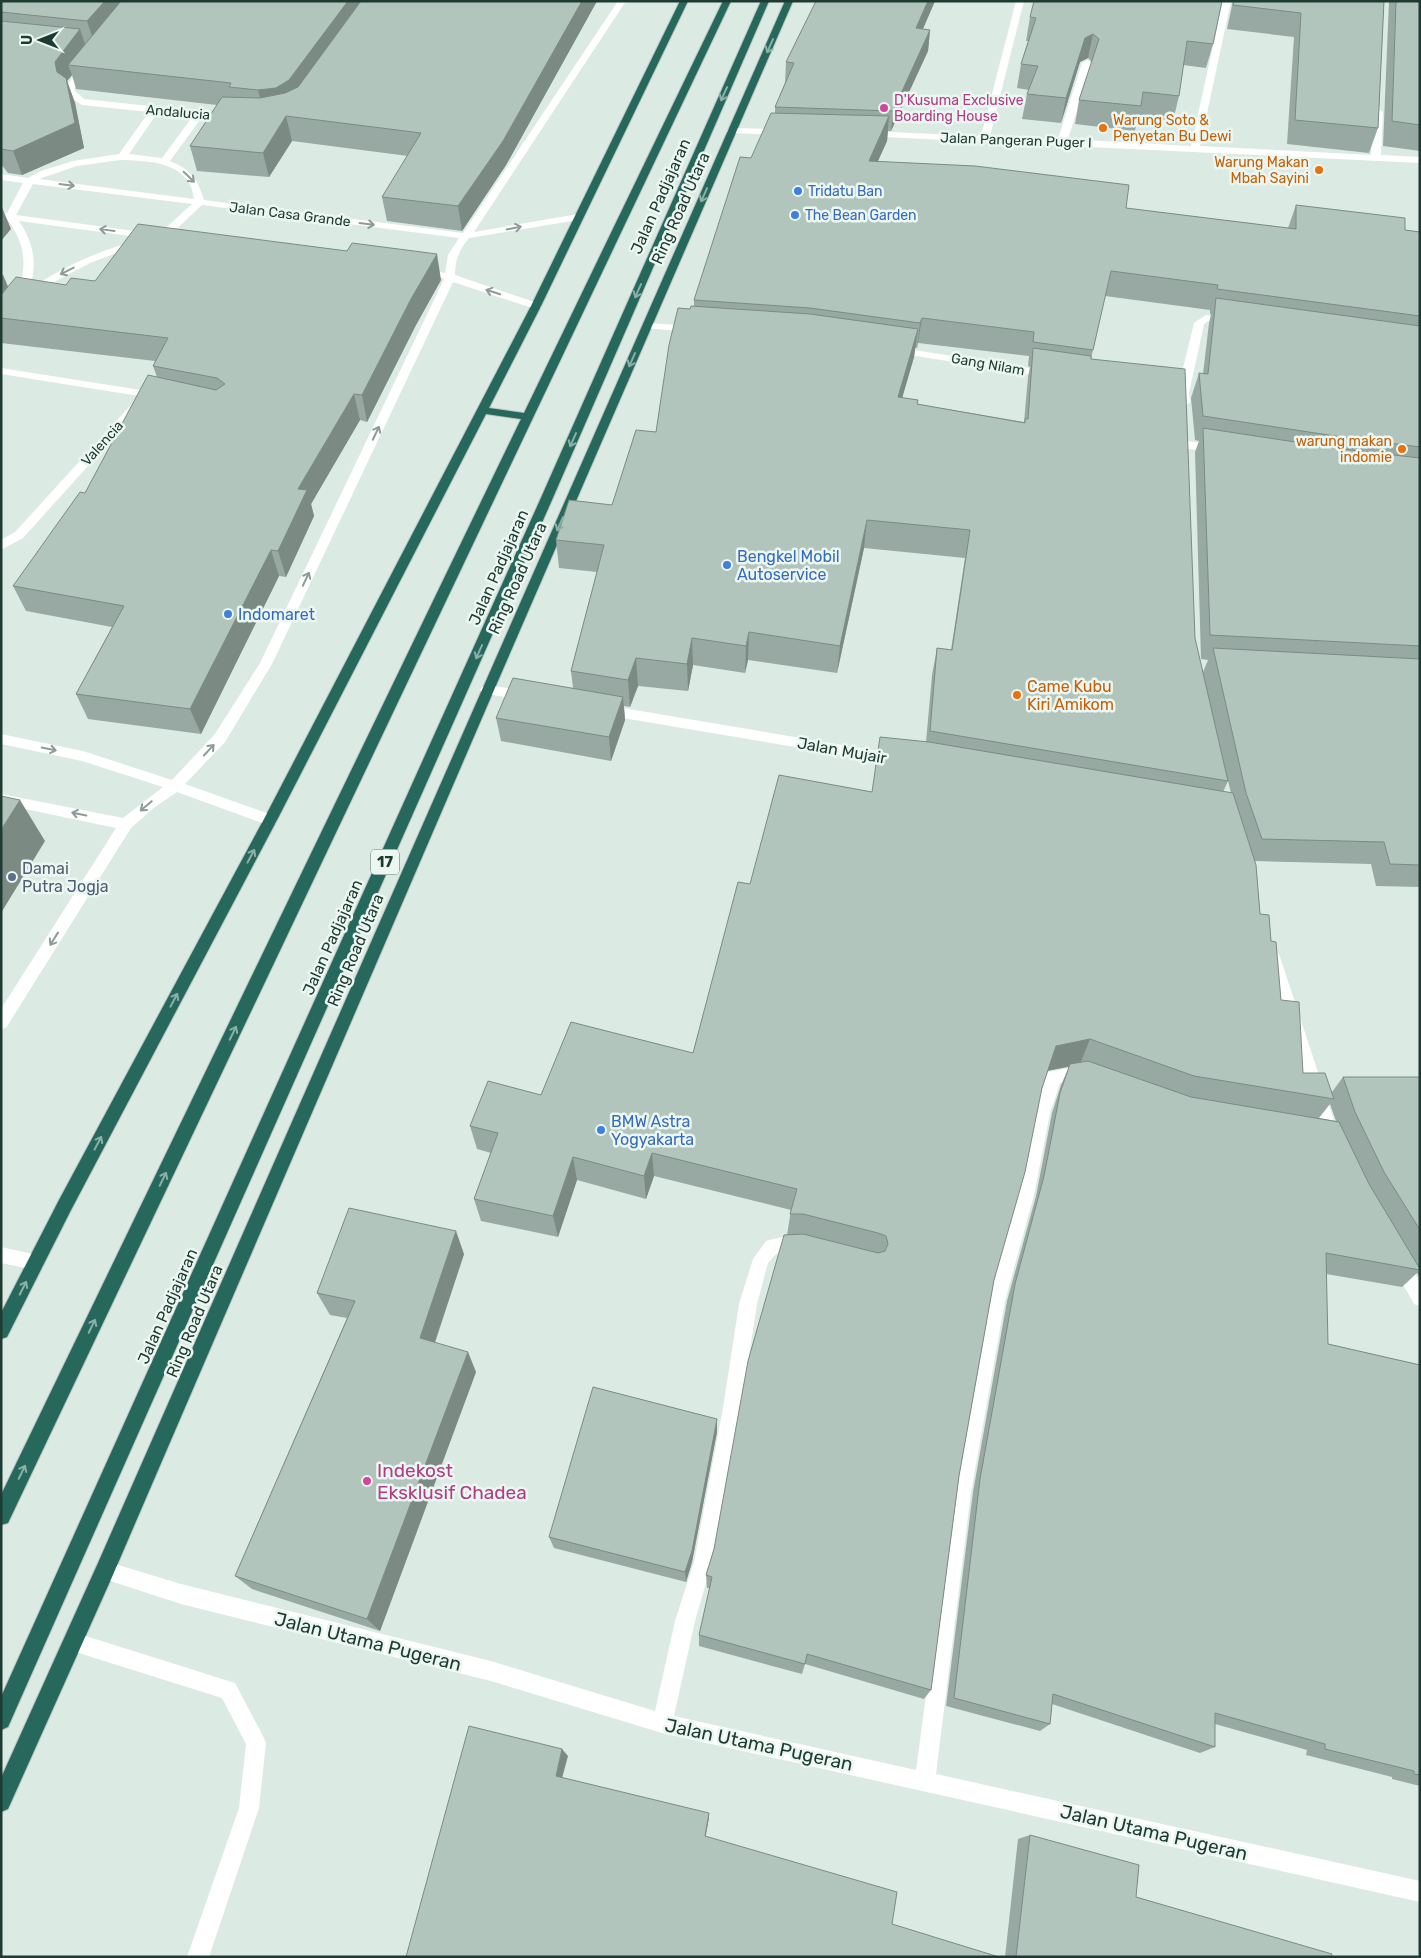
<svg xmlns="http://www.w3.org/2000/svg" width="1421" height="1958" font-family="Rubik,sans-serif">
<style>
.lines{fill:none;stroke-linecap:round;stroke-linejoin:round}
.highway-casing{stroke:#bbc4c2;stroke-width:2}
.minor{fill:#fff;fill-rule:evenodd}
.highway{fill:#27685c;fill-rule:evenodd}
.wall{fill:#98a9a3;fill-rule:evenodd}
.shaded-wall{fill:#7c8a84}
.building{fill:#b1c5bd;stroke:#7c8a84}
.oneway{stroke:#8ab0a7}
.oneway2{stroke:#8e9c99}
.hotel-dot{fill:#d1479c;stroke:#edf7f2;stroke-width:2}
.food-dot{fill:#e8710a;stroke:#edf7f2;stroke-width:2}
.shop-dot{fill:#3f7fe0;stroke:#edf7f2;stroke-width:2}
.service-dot{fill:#5c6f8a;stroke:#edf7f2;stroke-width:2}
.labels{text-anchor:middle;stroke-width:5;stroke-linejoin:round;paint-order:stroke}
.far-hotel-label{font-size:14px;fill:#b23c85;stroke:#edf7f2;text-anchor:start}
.far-street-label{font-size:14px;fill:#1d3a33;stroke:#edf7f2}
.far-food-label{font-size:14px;fill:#c56008;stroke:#edf7f2;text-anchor:end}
.far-shop-label{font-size:14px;fill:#366cbe;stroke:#edf7f2;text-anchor:start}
.shield{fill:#edf7f2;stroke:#5b736c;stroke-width:1}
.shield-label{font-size:15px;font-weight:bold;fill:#1d3a33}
.street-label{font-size:16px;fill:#1d3a33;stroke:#edf7f2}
.shop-label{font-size:16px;fill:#366cbe;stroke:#edf7f2;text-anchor:start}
.food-label{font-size:16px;fill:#c56008;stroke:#edf7f2;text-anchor:start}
.service-label{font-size:16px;fill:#4e5e75;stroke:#edf7f2;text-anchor:start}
.near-hotel-label{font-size:19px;fill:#b23c85;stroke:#edf7f2;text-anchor:start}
.near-street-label{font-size:19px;fill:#1d3a33;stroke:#edf7f2}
</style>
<rect width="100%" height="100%" fill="#dceae4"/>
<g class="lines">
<g class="highway-casing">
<g id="highway">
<polygon points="680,1 688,1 541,306 489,408 524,413 723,1 731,1 8,1523 1,1525 1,1495 521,419 486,414 277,820 71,1210 7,1337 1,1339 1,1313 59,1200 264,819 531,306"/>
<polygon points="761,1 769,1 552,500 8,1727 1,1730 1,1697 540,500"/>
<polygon points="785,1 793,1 494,690 112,1577 8,1809 1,1812 1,1778 98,1563"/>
</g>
</g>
<g class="minor">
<path d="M618,1H626L474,232L578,214L583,217L578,220L469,238C459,250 455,260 455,275L540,304L541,306L540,308H532L453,282L272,664L225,742L185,784L275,816L277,820L275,824L270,825L265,824L177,792L155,807L131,828L6,1028L1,1029V1009L116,828L1,804V794L123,818L163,787L82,761L1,744V734L83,751L172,780L215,734L260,663L444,279L435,275L440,272L445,273L448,255L459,238L202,205L166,239L127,249L90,263L56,281L35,295H28L26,300L22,301L17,298C26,266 28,248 7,219L1,218V214L7,213L23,183L1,180V174L28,178L41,171L73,161L119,154L149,112L82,105L66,95L64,90L82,64L85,63L90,66L74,90L84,99L233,115V119L230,120L202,117L170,161C191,170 197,178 204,200L463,233ZM158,112L193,116L162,158L129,154ZM120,160C143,161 175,160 189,183C192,187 193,194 194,199L39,179L77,166ZM33,184L192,204L158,235L155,236L150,233L16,215ZM19,221L145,238C103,249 66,265 30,289C37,263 34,243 19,221Z"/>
<polygon points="1016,1 1024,1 990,136 1058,139 1082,63 1087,60 1092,63 1068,139 1191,146 1223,1 1231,1 1200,146 1371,155 1373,112 1378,109 1383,112 1381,155 1420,157 1420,163 864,136 864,132 867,131 981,136"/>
<polygon points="732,128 781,129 786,132 781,135 729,133 727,131"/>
<polygon points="1206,315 1228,318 1233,321 1228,324 1208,321 1204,324 1189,393 1190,402 1188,404 1180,404 1177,393 1194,323"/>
<polygon points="647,323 693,326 698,329 693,332 643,328 642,326"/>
<polygon points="895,347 1048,371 1054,374 1048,377 891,352 890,350"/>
<polygon points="1,368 147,391 153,394 23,538 1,550 1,540 15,532 139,396 1,374"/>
<polygon points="1187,441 1215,445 1221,449 1215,453 1183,448 1181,445 1183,442"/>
<polygon points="487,685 526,691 531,693 533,696 531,699 526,701 482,693 480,690 482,687"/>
<polygon points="605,705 896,754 901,755 903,759 901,763 896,764 605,715 600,713 598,710 600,707"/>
<polygon points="1273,951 1278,953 1280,957 1340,1139 1338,1144 1332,1146 1326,1144 1324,1139 1266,957 1268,953"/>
<path d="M1079,1066L1090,1070L1092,1075L1090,1080C1084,1082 1068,1082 1060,1083L1050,1113L1034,1195L1005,1301L971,1492L936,1774L1420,1881V1902L662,1733L491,1681L181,1604L98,1577L96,1570L98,1563L105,1561L181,1584L491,1661L655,1711L675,1621L694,1562L723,1408L739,1304L753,1259L766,1241C778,1237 795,1235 808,1239L810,1245L808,1251L802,1253L776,1254L768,1263L757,1304L741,1408L712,1562L695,1621L674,1716L916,1770L953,1492L987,1301L1018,1195L1034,1113L1046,1077L1048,1072Z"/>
<polygon points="1,1247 42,1256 44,1262 42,1268 36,1270 1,1263"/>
<polygon points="1399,1255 1405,1257 1420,1282 1420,1306 1414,1304 1391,1263 1393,1257"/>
<polygon points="73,1632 235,1683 263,1736 266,1743 259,1808 209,1957 187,1957 239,1808 246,1744 222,1698 66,1649 63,1642 66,1635"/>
</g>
<use href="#highway" class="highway"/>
</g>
<g class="wall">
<polygon points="1,1 597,1 506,165 462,231 387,221 382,197 408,156 292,141 269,177 197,171 190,146 217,105 76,89 72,75 67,81 75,103 84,148 22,175 8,173 1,164"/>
<path d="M935,1L923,29L930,30L928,51L891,131H888L887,141L878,161L1126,208L1288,228L1296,205L1405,230L1420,232V887L1376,886L1371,864L1255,861L1260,914L1271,941L1281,1000L1303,1073L1332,1092L1343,1077H1420V1278L1417,1273L1402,1287L1326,1274L1328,1344L1420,1365V1786L1392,1779V1777L1306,1755L1307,1750L1215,1724V1747L1200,1753L1052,1704L1050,1724L1040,1731L946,1706L973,1492L1007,1301L1036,1196L1052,1113L1061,1085L1069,1067L1047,1071L1042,1088L994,1280L959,1476L931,1690L924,1699L805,1664L802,1674L699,1646V1635L710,1588H707L706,1575L714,1549L787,1235L791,1210L654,1176L646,1199L577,1180L558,1237L481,1221L474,1199L491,1153L477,1149L470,1126L541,1095L693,1053L750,884L872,792L926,742L932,675L937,648L951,650L965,558L864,548L837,673L748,660L745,673L693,665L688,691L638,686L630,707L624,706L625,720L611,761L501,741L496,718L573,688L571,671L597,572L559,568L556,540L612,505L656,432L690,309L694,306V300L751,158L775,113V107L785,83L786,62ZM1105,296L1210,310V314H1211L1209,323L1203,374L1199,373L1191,398L1195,440L1199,441L1195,452L1201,659L1208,660L1203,672L1091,359ZM918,343L1029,356L1028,366L1030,367L1028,377L1024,422L917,404L918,400L902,398L914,357L915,348H917ZM1228,781L1231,793L1223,792ZM1330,1104L1336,1121L1319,1118Z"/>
<polygon points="1233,1 1384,1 1378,128 1369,153 1287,144 1294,37 1227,29"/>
<polygon points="1389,1 1420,1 1420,151 1383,146"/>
<polygon points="1030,17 1213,44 1206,68 1183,65 1179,96 1173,121 1138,116 1135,131 1075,124 1079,100 1092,62 1088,58 1080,62 1061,123 1022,119 1027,94 1029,90 1017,88 1021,64 1028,41 1026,41"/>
<polygon points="1,274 3,275 8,287 66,285 95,281 441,280 416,325 367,422 360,420 311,504 314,516 286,577 279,576 201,734 88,719 76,694 112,627 26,611 13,586 85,493 157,377 153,366 155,361 1,343"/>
<polygon points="464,1254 435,1343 476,1372 380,1631 252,1589 235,1576 347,1318 330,1315 317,1293"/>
<polygon points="717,1432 692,1562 686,1582 554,1548 549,1537"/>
<polygon points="1030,1835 1136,1897 1331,1957 1005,1957 1018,1839"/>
</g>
<g class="shaded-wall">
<polygon points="105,1 133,1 95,45 87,21"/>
<polygon points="348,1 370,1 295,105 264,114 258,90"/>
<polygon points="582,1 597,1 506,165 462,231 458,206"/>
<polygon points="928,1 935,1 914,49 916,28"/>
<polygon points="80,29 88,53 68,65 72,75 67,81 75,103 84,148 22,175 13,151 57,72 55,62"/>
<polygon points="930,30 928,51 891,131 893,111"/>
<polygon points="1093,34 1088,58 1080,62 1061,123 1066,98 1085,38"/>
<polygon points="286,116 292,141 269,177 263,153"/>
<polygon points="889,116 887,141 867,185 869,161"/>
<polygon points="1,205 11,229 1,241"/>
<polygon points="437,254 441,280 416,325 367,422 362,395 411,299"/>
<polygon points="3,275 14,301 1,318 1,277"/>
<polygon points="922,318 918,343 917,348 920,323"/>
<polygon points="918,329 914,357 894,426 898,397"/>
<polygon points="354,394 360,420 311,504 314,516 286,577 278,551 298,489"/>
<polygon points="867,520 864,548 837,673 840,646"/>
<polygon points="271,550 279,576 201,734 190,709"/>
<polygon points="749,632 748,660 745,673 746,646"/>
<polygon points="692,638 693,665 688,691 687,664"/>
<polygon points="636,658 638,686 630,707 628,680"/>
<polygon points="623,697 625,720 611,761 609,737"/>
<polygon points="20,800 45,841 1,913 1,830"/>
<polygon points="1090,1039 1080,1064 1046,1071 1056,1046"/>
<polygon points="652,1153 654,1176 646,1199 644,1176"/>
<polygon points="573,1157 577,1180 558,1237 553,1216"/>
<polygon points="456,1231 464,1254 429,1359 420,1338"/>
<polygon points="468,1352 476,1372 380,1631 367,1619"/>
<polygon points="717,1419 717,1432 692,1562 686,1582 685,1572"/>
<polygon points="562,1749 568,1756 561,1782 556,1776"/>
<polygon points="709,1813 709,1818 705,1840 705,1836"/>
</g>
<g class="building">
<polygon points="1,1 105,1 87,21 1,12"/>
<polygon points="121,1 348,1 289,80 276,88 258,90 229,87 231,83 68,65"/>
<polygon points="361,1 582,1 503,141 458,206 382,197 421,133 286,116 263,153 190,146 222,97 260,98 285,93 298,87"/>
<polygon points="816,1 928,1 916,28 930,30 893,111 775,107 794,63 786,62"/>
<polygon points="1034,1 1222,1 1213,44 1187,41 1179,96 1143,92 1141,106 1079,100 1099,39 1093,34 1085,38 1066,98 1027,94 1038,66 1021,64 1036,18 1030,17"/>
<polygon points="1234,1 1384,1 1378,128 1295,120 1301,13 1233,5"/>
<polygon points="1396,1 1420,1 1420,125 1392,121"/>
<polygon points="1,21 80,29 55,62 57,72 66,78 75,123 13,151 1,149"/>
<polygon points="771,113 889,116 869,161 975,166 1129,185 1126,208 1296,229 1296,205 1405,218 1405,230 1420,232 1420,316 1217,289 1218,285 1111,271 1093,350 1033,342 1034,332 922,318 920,323 810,308 694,300 740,157 751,158"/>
<polygon points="138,224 347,251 352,243 437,254 411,299 362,395 354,394 298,489 307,490 278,551 271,550 190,709 76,694 124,606 13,586 80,492 85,493 148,375 216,390 225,384 217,378 153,366 168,338 1,318 1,295 16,277 66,285 71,278 95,281"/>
<polygon points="1216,298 1420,326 1420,447 1342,437 1203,416 1199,373 1208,374"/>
<polygon points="691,306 810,314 918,329 898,397 918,400 917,404 1025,423 1025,419 1028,419 1033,348 1091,356 1091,359 1185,369 1195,638 1228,781 930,731 937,648 952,650 970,530 867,520 840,646 749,632 746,646 692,638 687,664 636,658 628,680 571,671 604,545 556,540 569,500 612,505 636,430 656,432 669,345 678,308 690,309"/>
<polygon points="1203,428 1341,449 1420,458 1420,646 1210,635"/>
<polygon points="1213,648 1420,659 1420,865 1390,864 1384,842 1262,839 1246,793"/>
<polygon points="513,678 623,697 609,737 496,718"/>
<polygon points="880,737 929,742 1233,793 1256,865 1260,914 1269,915 1271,941 1276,942 1281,1000 1299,1002 1303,1073 1325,1073 1334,1099 1194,1076 1090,1039 1056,1046 1042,1088 1025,1172 994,1280 959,1476 931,1690 807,1654 805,1664 699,1635 712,1577 706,1575 714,1549 748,1361 784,1235 803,1234 878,1253 885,1251 888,1244 886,1236 878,1233 803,1214 790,1214 797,1189 652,1153 644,1176 573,1157 553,1216 474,1199 498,1133 470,1126 488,1081 541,1095 571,1022 693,1053 738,882 750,884 779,775 872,792"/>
<polygon points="1,796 20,800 1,830"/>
<polygon points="1088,1061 1191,1097 1339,1122 1369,1184 1420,1269 1420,1270 1326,1253 1328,1344 1420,1365 1420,1775 1414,1774 1414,1771 1325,1749 1325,1744 1215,1713 1215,1747 1053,1694 1050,1724 954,1698 980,1479 1015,1284 1044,1176 1060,1093 1070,1064"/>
<polygon points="1343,1077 1420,1077 1420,1230 1384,1172 1355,1112"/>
<polygon points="349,1208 456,1231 420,1338 468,1352 367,1619 235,1576 355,1301 317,1293"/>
<polygon points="593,1387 717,1419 692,1551 685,1572 549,1537"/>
<polygon points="469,1726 562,1749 556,1776 709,1813 705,1836 897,1892 892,1924 999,1957 406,1957"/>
<polygon points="1030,1835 1139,1865 1136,1897 1332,1954 1331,1957 1016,1957"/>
</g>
<defs><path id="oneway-shaft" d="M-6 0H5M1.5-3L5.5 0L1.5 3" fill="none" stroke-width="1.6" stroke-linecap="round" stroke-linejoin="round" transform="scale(1.25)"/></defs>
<g class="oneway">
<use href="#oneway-shaft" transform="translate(770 46) rotate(114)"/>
<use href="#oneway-shaft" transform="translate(724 94) rotate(114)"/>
<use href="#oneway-shaft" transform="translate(704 195) rotate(114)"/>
<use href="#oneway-shaft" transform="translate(638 291) rotate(114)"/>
<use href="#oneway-shaft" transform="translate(632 360) rotate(114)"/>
<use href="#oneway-shaft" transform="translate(573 440) rotate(114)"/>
<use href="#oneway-shaft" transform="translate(560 524) rotate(114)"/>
<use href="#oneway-shaft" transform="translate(479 652) rotate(114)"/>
<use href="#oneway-shaft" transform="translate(251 856) rotate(-62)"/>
<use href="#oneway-shaft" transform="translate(174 1000) rotate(-62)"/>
<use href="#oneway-shaft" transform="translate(233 1033) rotate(-64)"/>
<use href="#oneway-shaft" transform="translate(98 1143) rotate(-62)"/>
<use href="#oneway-shaft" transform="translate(163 1179) rotate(-64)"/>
<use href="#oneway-shaft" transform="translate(23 1288) rotate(-63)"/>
<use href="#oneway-shaft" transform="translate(92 1326) rotate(-64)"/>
<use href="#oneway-shaft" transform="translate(22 1472) rotate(-64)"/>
</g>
<g class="oneway2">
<use href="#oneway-shaft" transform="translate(189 177) rotate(44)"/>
<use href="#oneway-shaft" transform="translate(67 185) rotate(7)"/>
<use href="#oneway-shaft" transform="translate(367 224) rotate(7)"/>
<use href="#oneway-shaft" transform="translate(514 228) rotate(-11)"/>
<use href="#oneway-shaft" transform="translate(107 230) rotate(-172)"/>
<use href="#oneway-shaft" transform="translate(67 271) rotate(153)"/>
<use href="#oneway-shaft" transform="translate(493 292) rotate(-162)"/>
<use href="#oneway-shaft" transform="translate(376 433) rotate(-65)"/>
<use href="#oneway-shaft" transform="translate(306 579) rotate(-65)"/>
<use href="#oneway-shaft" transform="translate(49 749) rotate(12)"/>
<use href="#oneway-shaft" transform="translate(209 750) rotate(-47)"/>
<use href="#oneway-shaft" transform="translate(146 806) rotate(140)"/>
<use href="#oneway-shaft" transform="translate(79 814) rotate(-168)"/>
<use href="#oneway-shaft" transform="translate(54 939) rotate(122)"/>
</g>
<g class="hotel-dot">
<circle cx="884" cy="108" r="5"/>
<circle cx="367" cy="1481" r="5"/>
</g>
<g class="food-dot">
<circle cx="1103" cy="128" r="5"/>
<circle cx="1319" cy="170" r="5"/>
<circle cx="1402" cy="449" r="5"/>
<circle cx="1017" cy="695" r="5"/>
</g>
<g class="shop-dot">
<circle cx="798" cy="191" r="5"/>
<circle cx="795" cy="215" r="5"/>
<circle cx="727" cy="565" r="5"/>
<circle cx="228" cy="614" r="5"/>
<circle cx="601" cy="1130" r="5"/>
</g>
<circle class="service-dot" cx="12" cy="877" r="5"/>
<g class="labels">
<g class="far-hotel-label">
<text x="894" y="105">D'Kusuma Exclusive<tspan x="894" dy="16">Boarding House</tspan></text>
</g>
<g class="far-street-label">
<text transform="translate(178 112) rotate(5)" y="5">Andalucia</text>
<text transform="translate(1016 140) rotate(2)" y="5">Jalan Pangeran Puger I</text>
<text transform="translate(290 214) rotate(7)" y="5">Jalan Casa Grande</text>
<text transform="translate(988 364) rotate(10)" y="5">Gang Nilam</text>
<text transform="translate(102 443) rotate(-48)" y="5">Valencia</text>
</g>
<g class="far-food-label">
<text x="1113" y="125" text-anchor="start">Warung Soto &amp;<tspan x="1113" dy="16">Penyetan Bu Dewi</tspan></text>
<text x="1309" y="167">Warung Makan<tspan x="1309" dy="16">Mbah Sayini</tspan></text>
<text x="1392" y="446">warung makan<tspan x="1392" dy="16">indomie</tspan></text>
</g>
<g class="far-shop-label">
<text x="808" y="196">Tridatu Ban</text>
<text x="805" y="220">The Bean Garden</text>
</g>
<rect class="shield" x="371" y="849.5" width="28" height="25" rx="4"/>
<g class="shield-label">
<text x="385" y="867">17</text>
</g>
<g class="street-label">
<text transform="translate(660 196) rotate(-66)" y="6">Jalan Padjajaran</text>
<text transform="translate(680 208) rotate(-66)" y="6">Ring Road Utara</text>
<text transform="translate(498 567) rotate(-66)" y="6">Jalan Padjajaran</text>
<text transform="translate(517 578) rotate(-66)" y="6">Ring Road Utara</text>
<text transform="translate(842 750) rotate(10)" y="6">Jalan Mujair</text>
<text transform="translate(332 937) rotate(-66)" y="6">Jalan Padjajaran</text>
<text transform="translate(355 950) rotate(-67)" y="6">Ring Road Utara</text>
<text transform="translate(167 1306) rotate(-66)" y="6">Jalan Padjajaran</text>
<text transform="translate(194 1321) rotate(-67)" y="6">Ring Road Utara</text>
</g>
<g class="shop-label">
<text x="737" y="562">Bengkel Mobil<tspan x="737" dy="18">Autoservice</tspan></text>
<text x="238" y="620">Indomaret</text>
<text x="611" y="1127">BMW Astra<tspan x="611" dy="18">Yogyakarta</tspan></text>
</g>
<g class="food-label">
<text x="1027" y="692">Came Kubu<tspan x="1027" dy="18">Kiri Amikom</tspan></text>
</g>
<g class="service-label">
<text x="22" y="874">Damai<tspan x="22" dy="18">Putra Jogja</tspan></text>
</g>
<g class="near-hotel-label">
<text x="377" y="1477">Indekost<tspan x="377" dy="22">Eksklusif Chadea</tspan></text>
</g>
<g class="near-street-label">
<text transform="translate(368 1641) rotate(14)" y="7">Jalan Utama Pugeran</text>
<text transform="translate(759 1744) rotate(12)" y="7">Jalan Utama Pugeran</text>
<text transform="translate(1154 1832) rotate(13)" y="7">Jalan Utama Pugeran</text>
</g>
</g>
<rect width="1421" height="1958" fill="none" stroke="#1d3a33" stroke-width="5"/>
<g transform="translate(40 40) rotate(270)" stroke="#edf7f2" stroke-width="4" paint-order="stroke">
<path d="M0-4L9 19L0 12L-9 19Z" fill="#1d3a33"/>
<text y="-8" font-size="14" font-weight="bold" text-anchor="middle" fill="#1d3a33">U</text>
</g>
</svg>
